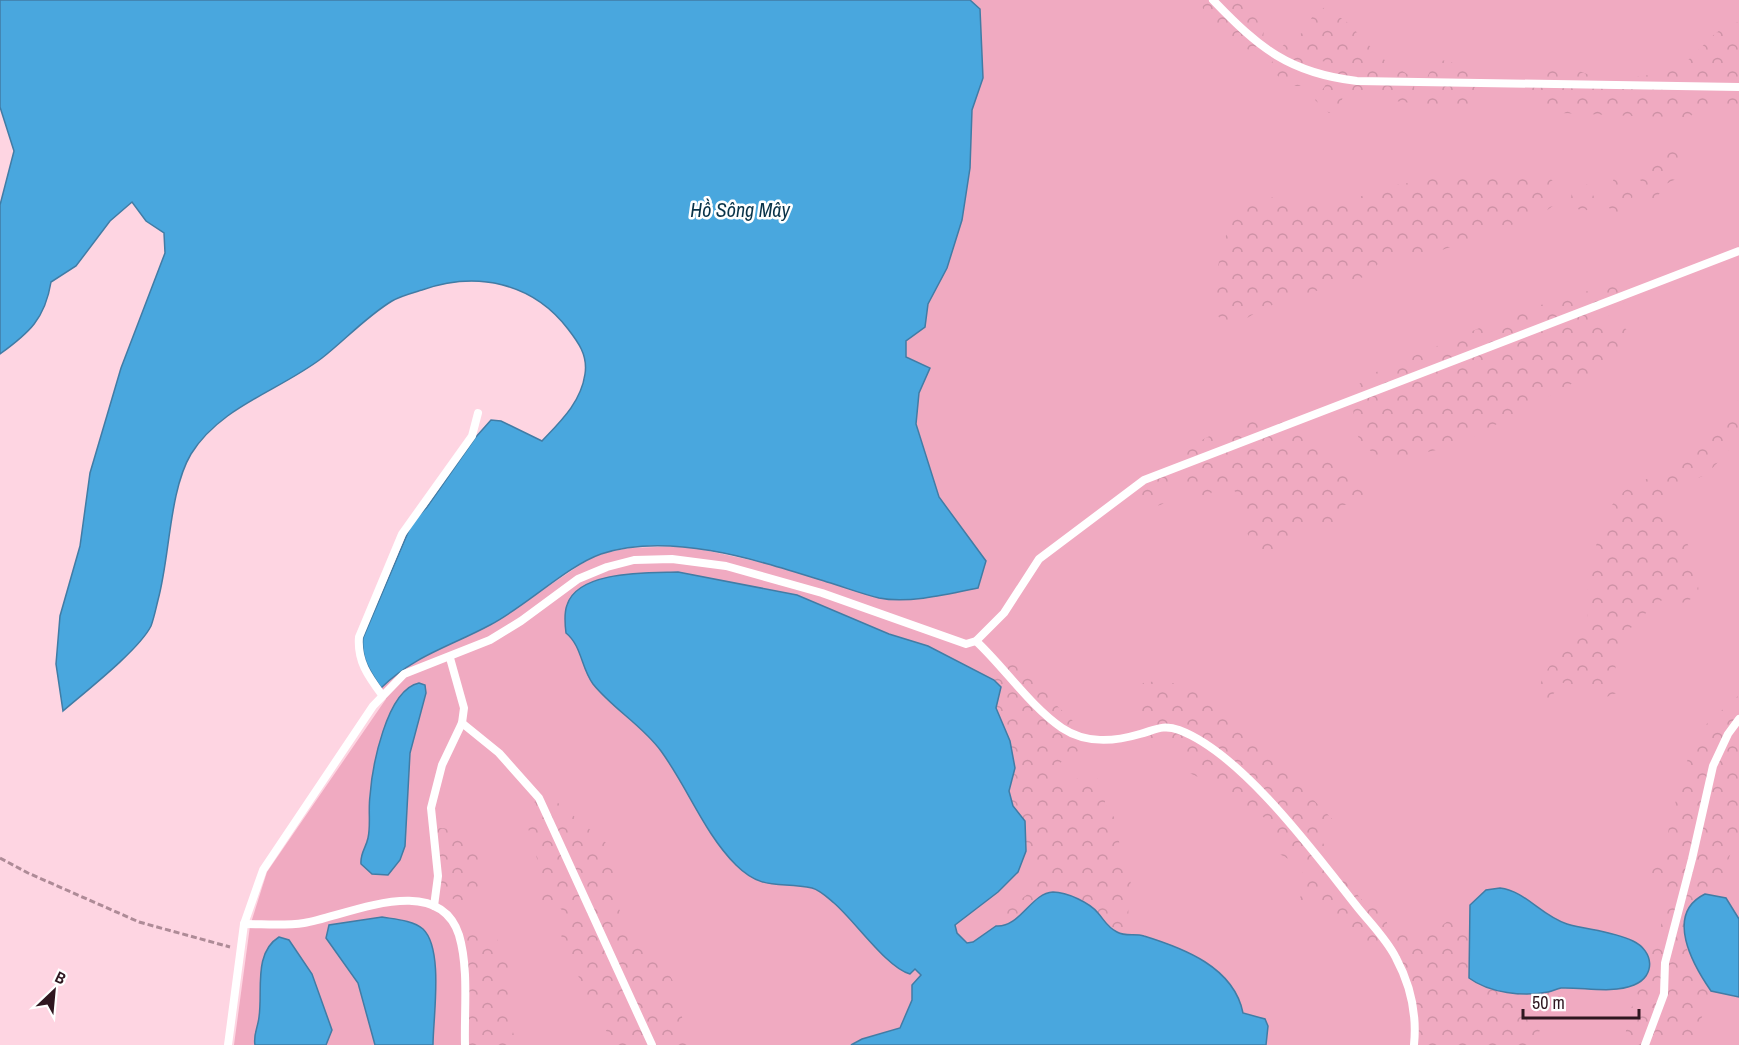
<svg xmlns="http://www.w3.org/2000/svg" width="1739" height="1045" font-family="'Archivo Narrow',sans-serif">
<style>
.green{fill:#f0aac1}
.forest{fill:url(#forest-crowns)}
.water{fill:#49a7de;stroke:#417ca5;stroke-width:1.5}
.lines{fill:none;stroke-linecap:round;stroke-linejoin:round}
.path{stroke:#ae8b97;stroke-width:3;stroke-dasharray:6 3;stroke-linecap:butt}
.service{stroke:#fff;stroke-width:8}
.labels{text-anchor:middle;stroke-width:5;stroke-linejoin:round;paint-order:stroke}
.water-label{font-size:20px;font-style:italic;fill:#093349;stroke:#fff}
</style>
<defs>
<pattern id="forest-crowns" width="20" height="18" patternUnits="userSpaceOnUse" patternTransform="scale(1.5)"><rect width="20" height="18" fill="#f0aac1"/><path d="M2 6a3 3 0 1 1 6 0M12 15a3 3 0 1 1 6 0" fill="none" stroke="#ce92a6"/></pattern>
</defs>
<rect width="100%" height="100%" fill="#fed5e2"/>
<polygon class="green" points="970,0 1739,0 1739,1045 234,1045 250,926 267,872 386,699 381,688 413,661 490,625 583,563 600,554 629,548 686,546 769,564 986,561 939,497 916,423 919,393 930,368 906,357 906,341 925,327 928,304 947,268 970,168 972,110 983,78 980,9"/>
<g class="forest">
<path d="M1199,0H1238L1264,27L1263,43L1249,50C1220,39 1212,28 1199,0Z"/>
<path d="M1325,7L1348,23L1380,57L1412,77L1416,95L1411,103L1387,100L1354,90L1343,96L1340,107L1329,113L1315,100L1325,86L1330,66L1323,61L1307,66L1302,86C1285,87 1277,78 1271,64C1280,47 1286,39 1305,32L1312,17Z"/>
<path d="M1739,22V104L1684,117L1634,116L1560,113L1531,96L1528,70C1565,54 1571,73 1603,78C1622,81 1649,75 1668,71C1698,63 1708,27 1739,22Z"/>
<path d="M1440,60C1466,63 1483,81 1475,108C1454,105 1445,113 1423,105C1424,86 1425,73 1440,60Z"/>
<polygon points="1672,144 1682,150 1685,161 1676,179 1666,184 1657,197 1648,200 1642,194 1642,183 1638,176 1640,169 1658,161 1663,148"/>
<polygon points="1617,172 1632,183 1633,195 1628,212 1618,213 1609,208 1606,196"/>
<path d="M1524,173L1550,178L1558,187L1554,205L1542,214L1431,254L1409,258L1399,252L1387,254L1367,276L1299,296L1263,308L1244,320L1224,324C1222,321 1218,317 1216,312C1207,294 1227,229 1235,209L1255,201L1279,196L1318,205L1359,197L1390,186L1437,178Z"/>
<polygon points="1581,183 1588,185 1594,197 1592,207 1583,212 1570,204 1572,192"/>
<polygon points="1618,282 1626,283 1631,287 1626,300 1602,321 1612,328 1624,327 1633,337 1620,351 1586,376 1458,445 1384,462 1360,442 1355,427 1351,390 1374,373 1517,312"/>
<path d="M1739,399V449H1730L1707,474L1674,489L1657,506L1658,515C1663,519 1670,521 1674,525C1692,540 1696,571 1699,592L1687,602L1672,604L1666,597C1646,613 1620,631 1616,658C1614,668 1618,682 1619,692L1604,698L1561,682L1547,704L1540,701C1535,679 1555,657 1571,644C1575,640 1581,637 1584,632C1591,622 1586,608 1587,597C1590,573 1598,523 1612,505C1634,476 1643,484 1669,470C1693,457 1722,422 1739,399Z"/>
<path d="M1275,417L1334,461L1360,474L1367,490L1358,500L1342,506L1328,531L1305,526L1294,533L1279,557C1261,554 1255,550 1247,533C1254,512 1242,497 1226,483L1217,484L1205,503L1181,481L1179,457C1204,433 1241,422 1275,417Z"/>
<circle cx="1154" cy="488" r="18"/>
<path d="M1010,663L1023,664L1034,673L1051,700L1075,723L1083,747C1072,758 1052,761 1053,779L1062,784L1082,777L1097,778L1105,794V804L1120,826L1119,842L1128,864L1131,885L1128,898L1129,936C1115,933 1107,928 1100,915L1044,894L1003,926L1004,910C1021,899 1045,887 1043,865L1026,851L1025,821L1013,806L1009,791L1015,768L1010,741L996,708L1001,687L994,680Z"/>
<path d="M1157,681C1194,683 1239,709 1258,742L1334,821L1319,835C1324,849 1336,857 1344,869C1351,877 1353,890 1360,898C1374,912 1388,906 1388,932L1374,946C1342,942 1347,928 1325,912C1316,905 1308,907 1299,900C1305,889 1300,879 1304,868L1276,852L1269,819C1243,812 1232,788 1210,774L1198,777L1185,771L1189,754L1176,745L1149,739L1139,718L1143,697L1139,688L1143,683Z"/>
<path d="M1739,695V830L1724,872L1712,895L1705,894C1699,902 1688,912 1686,921C1679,947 1697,970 1711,991L1692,1045H1677L1678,1037L1673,1033L1666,1038L1663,1045H1625L1627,1016L1638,995L1633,986L1643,980L1651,961L1648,954L1667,911L1663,895L1651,871L1667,845L1669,825L1690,751L1701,729Z"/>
<polygon points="546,793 611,847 617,871 612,895 628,927 666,969 673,981 689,1045 614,1045 589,999 562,941 561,932 566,927 568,915 556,905 546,905 538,900 536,891 543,879 528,828 533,803"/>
<path d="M434,828C453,827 464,833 478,846C481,866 484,892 464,903L446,896L440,888Z"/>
<path d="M1469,916V944L1532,994L1550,992L1552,1007L1544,1017L1535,1045H1418C1420,1003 1409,980 1390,943L1397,933H1409L1422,939C1445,930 1439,918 1469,916Z"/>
<polygon points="478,930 497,939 511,972 508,1016 517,1045 468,1045 463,936 468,931"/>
</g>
<g class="water">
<path d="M0,0H970L980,9L983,78L972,110L970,168L962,220L947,268L928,304L925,327L906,341V357L930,368L919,393L916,424L939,497L986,561L978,588C949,594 908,604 879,598C862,594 844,587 827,582C760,561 671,531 601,554C567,566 525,607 490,625C451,646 413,656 381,688C370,671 361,659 363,638L412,523L427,507L475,438L491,420L501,421L542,441C561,421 581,402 585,374C588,355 578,342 568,329C532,282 476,271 422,290C412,293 400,296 392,301C367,316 345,340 322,358C279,391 221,406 191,454C169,491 170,557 158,600C156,608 154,618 151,626C139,650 85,692 63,711L56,664L60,616L80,546L90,473L121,368L165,253L164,233L146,221L132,202L110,221L76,266L51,282C45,319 29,333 0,354V205L14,151L0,107Z"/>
<path d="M678,572L797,595L889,634L928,646L994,680L1001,687L996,708L1010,741L1015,768L1009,791L1013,806L1025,821L1026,851L1018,872L998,892L955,925L957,933L967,943L973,942L996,926C1020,928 1031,893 1053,892C1067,892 1090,903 1098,913C1105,921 1107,927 1117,932C1126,937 1135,933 1144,936C1183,948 1234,967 1243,1013L1265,1019L1268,1026L1266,1045H851L862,1039L900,1028L912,1000V985L921,975L915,969L910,974C887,968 855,921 834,903C828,898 820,890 812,888C781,881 763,892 736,865C704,833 688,788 661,751C642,725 613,709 593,684C581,668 582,646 566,633C565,625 564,613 567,605C578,570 649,573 678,572Z"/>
<path d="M419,683L425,685L426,693L410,753L405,846L400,860L388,875L372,874L361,864C360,853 366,848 368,838C371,825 368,810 370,796C372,768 386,690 419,683Z"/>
<path d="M1500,888C1526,891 1541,916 1567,924C1588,930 1612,931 1633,941C1654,951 1656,976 1634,985C1612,994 1584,987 1561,988C1556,989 1553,991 1548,992C1524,997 1489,993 1469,978L1470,905L1486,890Z"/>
<path d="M1705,894L1726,898L1739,919V997L1711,991C1693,965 1664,914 1705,894Z"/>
<path d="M382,917C393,919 413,920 423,929C444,949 433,1018 433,1045H375L358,983L326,938L329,925Z"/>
<path d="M279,937L289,940L312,974L332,1030L326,1045H255C253,1035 258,1027 259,1017C263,991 253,953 279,937Z"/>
</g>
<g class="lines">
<polyline class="path" points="0,858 28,873 139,922 230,947"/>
<g class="service">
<path d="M1213,0C1259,48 1289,73 1357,81L1739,87"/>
<path d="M976,641C1004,667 1030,706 1062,728C1086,744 1113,742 1140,734C1155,730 1163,724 1179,730C1241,753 1314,852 1355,904C1368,921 1386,938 1396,958C1410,984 1417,1015 1414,1045"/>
<path d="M382,695C368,676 357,661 359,637L402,534L472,436L478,413"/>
<polyline points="462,723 499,753 539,798 652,1045"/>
<polyline points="434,906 438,876 431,808 442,765 462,723 464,708 450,658"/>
<path d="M244,924C264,924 285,926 304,923C349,915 438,871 459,935C469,969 464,1010 465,1045"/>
<polyline points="228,1045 244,924 263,870 373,706 404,674 490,640 521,621 578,579 607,567 634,560 672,559 726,566 822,593 966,644 976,641 1004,613 1039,559 1144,480 1739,251"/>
<polyline points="1645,1045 1664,994 1665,963 1692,859 1713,766 1728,734 1739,719"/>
</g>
</g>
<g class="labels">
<g class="water-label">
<text x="740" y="217">Hồ Sông Mây</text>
</g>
</g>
<g transform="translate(54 991) rotate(26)" stroke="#ffffff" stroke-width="4.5" paint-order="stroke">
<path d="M0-4.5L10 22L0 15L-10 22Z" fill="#2f1720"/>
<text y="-9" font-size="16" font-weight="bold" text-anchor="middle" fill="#2f1720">B</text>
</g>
<path d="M1523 1009v9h116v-9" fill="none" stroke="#2f1720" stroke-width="3"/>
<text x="1532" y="1009" font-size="18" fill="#2f1720" stroke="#ffffff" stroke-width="4.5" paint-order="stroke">50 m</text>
</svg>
